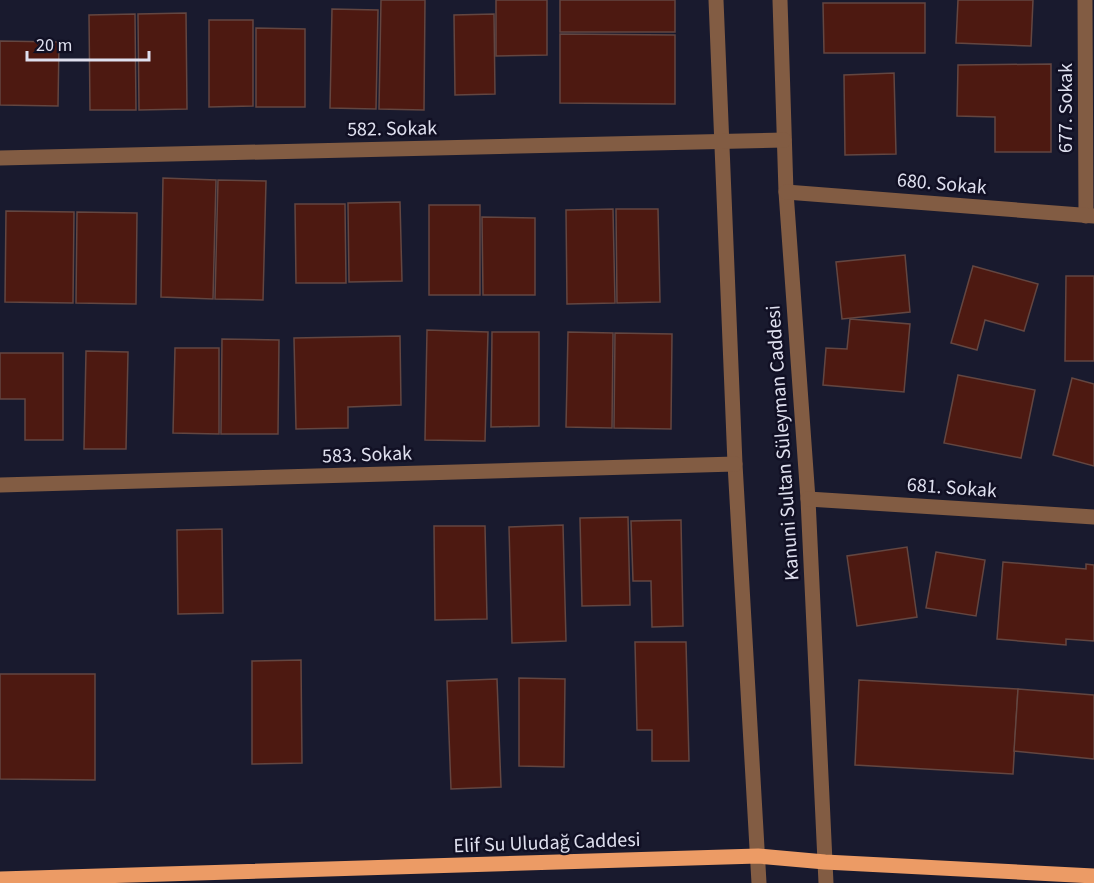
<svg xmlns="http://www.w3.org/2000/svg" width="1094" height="883" font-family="'Source Sans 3',sans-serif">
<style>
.building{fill:#4d1911;stroke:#634641;stroke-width:1.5}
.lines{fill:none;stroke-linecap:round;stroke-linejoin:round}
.minor{stroke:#825c43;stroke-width:15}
.major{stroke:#ec9b65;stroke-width:15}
.labels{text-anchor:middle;stroke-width:5;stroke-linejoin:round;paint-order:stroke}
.street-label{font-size:20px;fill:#dfe0ef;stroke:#111024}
</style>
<rect width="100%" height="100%" fill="#191a2e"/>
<g class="building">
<polygon points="381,0 425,0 424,110 379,109"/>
<polygon points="496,0 547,0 547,55 496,56"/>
<rect x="560" y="0" width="115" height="32"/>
<polygon points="958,0 1033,0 1031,46 956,43"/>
<polygon points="823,3 925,3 925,53 824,53"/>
<polygon points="332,9 378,10 376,109 330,108"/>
<polygon points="186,13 187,109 139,110 138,14"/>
<polygon points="135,14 136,110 90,110 89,15"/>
<polygon points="494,14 495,94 455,95 454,15"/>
<polygon points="209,20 253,20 253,106 209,107"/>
<polygon points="256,28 305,29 305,107 256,107"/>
<polygon points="560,34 675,35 675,104 560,103"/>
<polygon points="0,41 59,42 58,106 0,105"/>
<polygon points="1051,64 1051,152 995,152 995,117 957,116 958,65"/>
<polygon points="894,73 896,154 845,155 844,75"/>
<polygon points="163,178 216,180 213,299 161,297"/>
<polygon points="218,180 266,181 263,300 215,299"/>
<polygon points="400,202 402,281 349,282 348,203"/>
<polygon points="295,204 345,204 346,283 296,283"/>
<rect x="429" y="205" width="51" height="90"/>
<polygon points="613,209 615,303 567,304 566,210"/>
<polygon points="616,209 658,209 660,302 617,303"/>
<polygon points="6,211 74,212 73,303 5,302"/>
<polygon points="77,212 137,213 136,304 76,303"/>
<polygon points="482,217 535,218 535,295 483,295"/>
<polygon points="905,255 910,312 842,319 836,262"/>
<polygon points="973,266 1038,284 1024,331 985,320 977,350 951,343"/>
<polygon points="1066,276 1094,276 1094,361 1065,361"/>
<polygon points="850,319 910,324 904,392 823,385 826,348 847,349"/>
<polygon points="427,330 488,332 485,441 425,440"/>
<polygon points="492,332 539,332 539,426 491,427"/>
<polygon points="568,332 613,333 612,428 566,427"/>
<polygon points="615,333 672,334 671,429 614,428"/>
<polygon points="400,336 401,405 348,407 348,428 296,429 294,338"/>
<polygon points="222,339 279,340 278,434 221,434"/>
<polygon points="175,348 219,348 219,434 173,433"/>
<polygon points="86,351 128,352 126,449 84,449"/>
<polygon points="0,353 63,353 63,440 25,440 25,399 0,399"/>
<polygon points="958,375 1035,390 1021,458 944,443"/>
<polygon points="1072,378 1094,384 1094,466 1053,455"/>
<polygon points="628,517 630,605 582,606 580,518"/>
<polygon points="681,520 683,626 652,627 651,581 633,581 631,521"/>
<polygon points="563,525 566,641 512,643 509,527"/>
<polygon points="434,526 485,526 487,619 435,620"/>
<polygon points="222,529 223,613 178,614 177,530"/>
<polygon points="907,547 917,617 857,626 847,556"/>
<polygon points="936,552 985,560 976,616 926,608"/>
<polygon points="1003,562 1086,569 1086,564 1094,565 1094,641 1066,639 1066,645 997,639"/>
<polygon points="635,642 686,642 689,761 652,761 652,730 637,730"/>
<polygon points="301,660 302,763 252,764 252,661"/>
<polygon points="0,674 95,674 95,780 0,779"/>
<polygon points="519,678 565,679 564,767 519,766"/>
<polygon points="497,679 501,787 451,789 447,681"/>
<polygon points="859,680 1018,689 1013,774 855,765"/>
<polygon points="1018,689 1094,695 1094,759 1014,751"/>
</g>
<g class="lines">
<g class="minor">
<polyline points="716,0 735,464 759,883"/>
<polyline points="780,0 786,192 808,499 826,883"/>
<polyline points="1085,0 1086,216"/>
<polyline points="0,158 784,140"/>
<polyline points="786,192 1094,216"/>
<polyline points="0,485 735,464"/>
<polyline points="808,499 1094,517"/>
</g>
<polyline class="major" points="0,879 758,856 825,862 1094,876"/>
</g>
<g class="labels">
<g class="street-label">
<text transform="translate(1065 108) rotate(-90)" y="7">677. Sokak</text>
<text transform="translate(392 128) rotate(-1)" y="7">582. Sokak</text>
<text transform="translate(942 183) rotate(5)" y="7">680. Sokak</text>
<text transform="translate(782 443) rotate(-94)" y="7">Kanuni Sultan Süleyman Caddesi</text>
<text transform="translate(367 454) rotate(-2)" y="7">583. Sokak</text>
<text transform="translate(952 487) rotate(4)" y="7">681. Sokak</text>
<text transform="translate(547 842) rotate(-2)" y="7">Elif Su Uludağ Caddesi</text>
</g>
</g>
<path d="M27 51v9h122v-9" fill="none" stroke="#dfe0ef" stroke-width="3"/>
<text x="36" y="51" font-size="18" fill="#dfe0ef" stroke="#111024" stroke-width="4.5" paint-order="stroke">20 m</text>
</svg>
